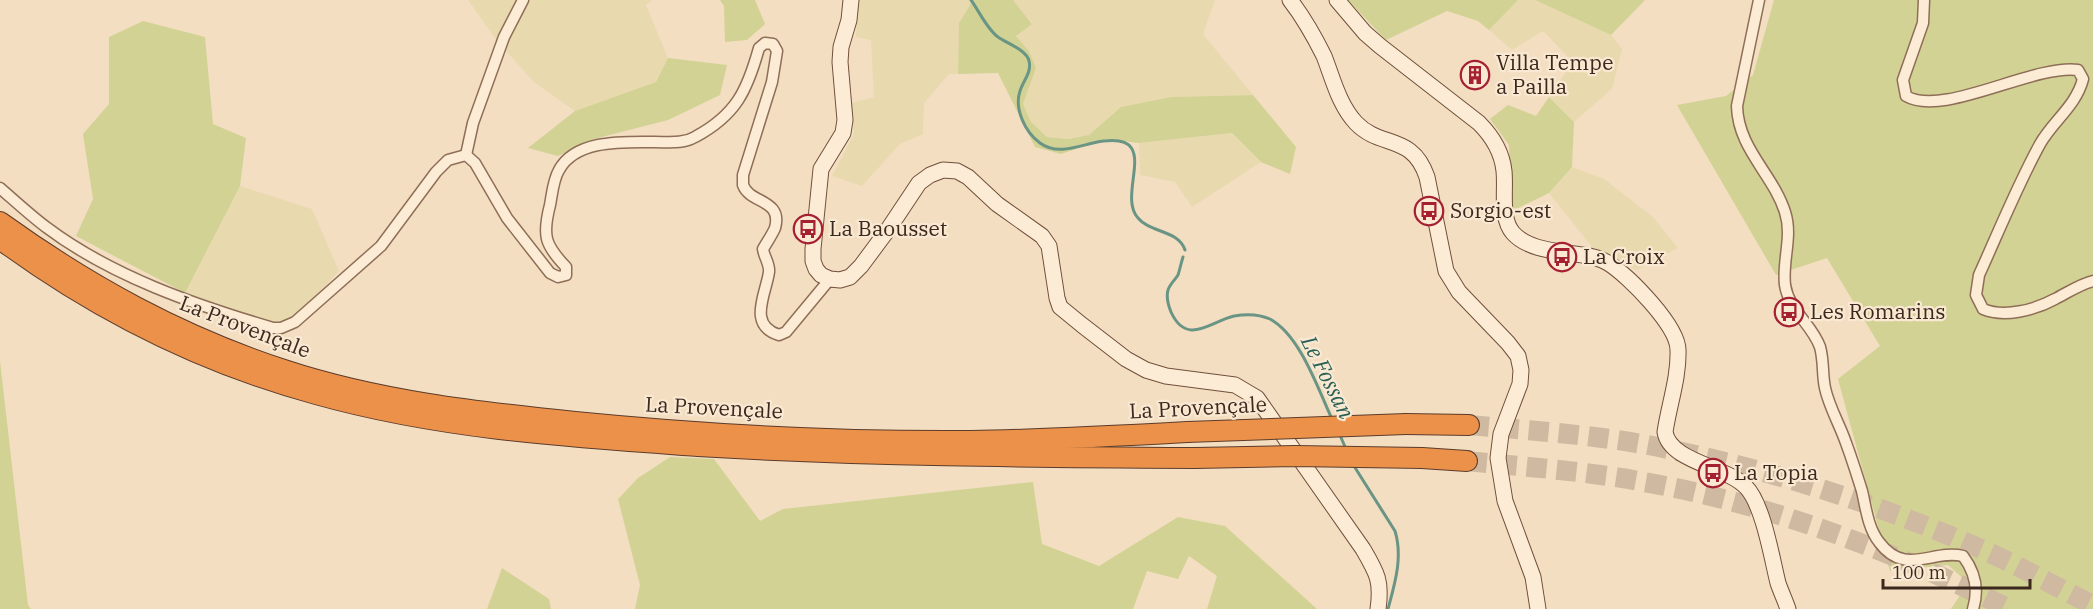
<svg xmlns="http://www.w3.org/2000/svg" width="2093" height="609" font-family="'IBM Plex Serif',serif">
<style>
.farmland{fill:#e9d9ae}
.green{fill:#d2d294}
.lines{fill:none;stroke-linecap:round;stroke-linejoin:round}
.stream{stroke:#6a9585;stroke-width:3}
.highway-tunnel{stroke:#cfbaa1;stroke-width:20;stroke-dasharray:20 10;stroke-linecap:butt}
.street-casing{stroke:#8f6e57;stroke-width:13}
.secondary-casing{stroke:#714f3a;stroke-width:17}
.highway-casing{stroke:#5c3c2b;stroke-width:22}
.street{stroke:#fcecd6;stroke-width:10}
.secondary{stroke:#fcecd6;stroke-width:15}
.highway{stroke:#eb914a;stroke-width:20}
.highway-bridge-casing{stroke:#5c3c2b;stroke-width:22;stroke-linecap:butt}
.highway-bridge{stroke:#eb914a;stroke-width:20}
.labels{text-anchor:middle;stroke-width:4.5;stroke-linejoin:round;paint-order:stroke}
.poi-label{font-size:21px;fill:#3d281d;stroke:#f9e9d2;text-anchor:start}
.street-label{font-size:21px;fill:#3d281d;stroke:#f9e9d2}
.water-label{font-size:22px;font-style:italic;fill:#2a5f55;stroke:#f9e9d2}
</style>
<rect width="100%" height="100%" fill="#f3dec2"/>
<g class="farmland">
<polygon points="468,0 652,0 646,5 668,58 656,82 575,111 533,81 497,41"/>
<polygon points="857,0 973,0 959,23 958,74 949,74 924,103 923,134 900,144 862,186 832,176 854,134 851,103 874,97 871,40 856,37"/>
<polygon points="1013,0 1215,0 1203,34 1253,95 1171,97 1121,107 1089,135 1068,139 1047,137 1031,122 1023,104 1036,68 1029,51 1016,36 1032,23"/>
<polygon points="1518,0 1535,0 1611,35 1622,49 1612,89 1574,122 1549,97 1573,62 1543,31 1512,50 1489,30"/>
<polygon points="1232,133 1261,162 1192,207 1175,182 1140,175 1139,143"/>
<polygon points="1572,167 1604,179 1653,217 1678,248 1637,270 1593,248 1549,193"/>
<polygon points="240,186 312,209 339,271 304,309 285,322 278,323 240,315 185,293"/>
</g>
<g class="green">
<polygon points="720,0 755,0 765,24 747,40 725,42 724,6"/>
<polygon points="973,0 1013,0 1032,24 1016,36 1029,51 1036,68 1023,104 1031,122 1047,137 1068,139 1089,135 1121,107 1171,97 1253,95 1296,147 1290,174 1261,162 1232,133 1139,143 1106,139 1061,154 1035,147 998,73 958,74 959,23"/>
<polygon points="1348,0 1518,0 1489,30 1478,21 1447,11 1386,40"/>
<polygon points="1535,0 1645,0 1611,35"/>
<polygon points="1774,0 2093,0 2093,609 1951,609 1968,583 1948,565 1890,571 1838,379 1880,346 1827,258 1776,275 1677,105 1726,96 1753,75"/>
<polygon points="143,21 205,37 213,124 246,138 240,186 185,293 76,236 93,199 83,134 109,104 109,37"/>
<polygon points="668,58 727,65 720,95 668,120 594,139 558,156 528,148 575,111 656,82"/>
<polygon points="1549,97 1574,122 1572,167 1549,193 1512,211 1509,145 1490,119 1508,105 1536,116"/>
<polygon points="0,361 28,605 31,609 0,609"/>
<polygon points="670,457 714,459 760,521 783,509 1033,482 1042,544 1099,566 1178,517 1225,526 1317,609 1207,609 1217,576 1189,556 1178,579 1147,571 1133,609 635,609 640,585 618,499 638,478"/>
<polygon points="502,568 549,599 551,609 487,609"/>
</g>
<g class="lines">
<g class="stream">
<path d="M971,0C979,11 987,29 998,37C1006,43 1027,50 1029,61C1032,72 1023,81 1020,91C1014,109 1025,132 1040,143C1056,155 1076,147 1093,143C1167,127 1115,193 1138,218C1150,233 1179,230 1185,250"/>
<path d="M1183,257C1181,263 1180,269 1178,275C1175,280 1170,284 1168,290C1166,297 1169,307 1171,312C1187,347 1211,321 1234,316C1245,314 1259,314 1270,319C1300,335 1318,389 1332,419"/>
<polyline points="1339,433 1346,449"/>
<path d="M1354,466L1395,531C1403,557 1395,583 1388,609"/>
</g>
<g class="highway-tunnel">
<path d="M1469,425C1535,431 1602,435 1668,449C1778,472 1884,506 1988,552C2023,568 2058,588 2093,605"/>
<path d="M1467,461C1526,467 1586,471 1644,482C1771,504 1895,552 2010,609"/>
</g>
<g class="street-casing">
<g id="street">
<path d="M1759,0L1737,106C1738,149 1773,174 1785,212C1793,237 1782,260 1785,285C1789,311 1812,324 1820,347C1824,361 1822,374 1825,388C1829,407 1840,425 1846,443C1852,459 1857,475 1862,491C1866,508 1868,528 1879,542C1905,577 1932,549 1963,556C1975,572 1979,590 1973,609"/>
<path d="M1924,0L1923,23L1903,80L1906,96C1943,118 2033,64 2078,70L2083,79C2076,106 2053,121 2040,144C2017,186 1999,231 1979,275L1976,295L1983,309C2004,318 2035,310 2055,299C2067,293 2080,284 2093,281"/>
<path d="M466,155L475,163L507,218L550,273L558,277L566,275V267C545,245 542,236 550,205C552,195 553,180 559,170C576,139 624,142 655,142C669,142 683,144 695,137C736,115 747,91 759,48L765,43L773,44L777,51L772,82L743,175C743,178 743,182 743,185C750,204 783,199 775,228C772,235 767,242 763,249C764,257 770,264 769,272C766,294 747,325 779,335L786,332L830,279"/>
<polyline points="466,155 473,123 504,37 523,0"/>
<path d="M0,188C15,201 30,215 46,227C111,276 195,305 273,328H281L295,322L381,246L436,172L448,160L466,155"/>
</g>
</g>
<g class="secondary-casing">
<g id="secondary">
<path d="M851,0L849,20L841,47L840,62L845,120L843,133L821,169L813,249V261L816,269L821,275L830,279L840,280L850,277L861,266L887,231L919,183L930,175L943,170L957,171L968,177L997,204L1042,236L1049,246L1057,298L1060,307L1082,325L1126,359L1146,370L1166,376L1235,385L1257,398L1363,549C1377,573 1382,581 1378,609"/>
<path d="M1290,0C1304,18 1314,36 1324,56C1333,79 1339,105 1356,123C1381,149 1412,133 1427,177L1446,271L1459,292L1508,343L1518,356L1521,370L1520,384L1501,434L1498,458L1505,501L1533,577L1538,609"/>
<path d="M1337,0L1365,33L1380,46L1479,123C1493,137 1502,152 1504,171C1506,191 1500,218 1513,233C1529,251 1560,251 1582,255C1591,256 1600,258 1608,263C1629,276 1678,326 1678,350C1679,377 1669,405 1665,432C1670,462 1726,466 1746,487C1763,504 1772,559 1778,583C1781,592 1785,600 1788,609"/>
</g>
</g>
<g class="highway-casing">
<g id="highway">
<path d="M0,222C89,286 180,336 284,370C378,401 477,412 575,422C706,435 839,442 971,441C1043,440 1115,436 1187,432"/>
<path d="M0,239C95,309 202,363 316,394C440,429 570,437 698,446C863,456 1029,457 1195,458"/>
<polyline points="1406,424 1469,425"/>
<polyline points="1422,458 1467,461"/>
</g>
</g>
<use href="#street" class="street"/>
<use href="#secondary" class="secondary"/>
<use href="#highway" class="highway"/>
<g class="highway-bridge-casing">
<g id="highway-bridge">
<polyline points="1187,432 1406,424"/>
<polyline points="1195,458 1295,456 1422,458"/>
</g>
</g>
<use href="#highway-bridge" class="highway-bridge"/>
</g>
<defs>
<g id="building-ring" transform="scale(1.5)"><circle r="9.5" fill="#f9e9d2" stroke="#a52031" stroke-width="1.5"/><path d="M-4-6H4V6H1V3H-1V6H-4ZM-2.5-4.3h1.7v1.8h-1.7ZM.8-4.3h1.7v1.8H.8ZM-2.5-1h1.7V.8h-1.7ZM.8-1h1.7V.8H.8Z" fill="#a52031"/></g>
<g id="bus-ring" transform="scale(1.5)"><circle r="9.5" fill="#f9e9d2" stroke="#a52031" stroke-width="1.5"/><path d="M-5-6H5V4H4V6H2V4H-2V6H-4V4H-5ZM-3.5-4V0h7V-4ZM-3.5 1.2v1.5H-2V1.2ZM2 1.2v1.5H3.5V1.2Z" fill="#a52031"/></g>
</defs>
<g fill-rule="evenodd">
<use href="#building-ring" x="1475" y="75"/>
<use href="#bus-ring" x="1429" y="211"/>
<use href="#bus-ring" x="808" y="229"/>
<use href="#bus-ring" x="1562" y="257"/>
<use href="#bus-ring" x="1789" y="312"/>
<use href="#bus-ring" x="1713" y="473"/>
</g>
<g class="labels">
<g class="poi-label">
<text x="1496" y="70">Villa Tempe<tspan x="1496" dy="24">a Pailla</tspan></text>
<text x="1450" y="218">Sorgio-est</text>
<text x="829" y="236">La Baousset</text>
<text x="1583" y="264">La Croix</text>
<text x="1810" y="319">Les Romarins</text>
<text x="1734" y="480">La Topia</text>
</g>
<g class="street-label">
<text transform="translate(245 327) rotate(21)" y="7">La Provençale</text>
<text transform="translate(714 408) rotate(3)" y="7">La Provençale</text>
<text transform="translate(1198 408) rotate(-3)" y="7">La Provençale</text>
</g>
<g class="water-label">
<text transform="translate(1328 377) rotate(63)" y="8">Le Fossan</text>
</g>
</g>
<path d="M1883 579v9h147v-9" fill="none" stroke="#3d281d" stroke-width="3"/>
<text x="1892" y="579" font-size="18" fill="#3d281d" stroke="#f9e9d2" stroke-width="4.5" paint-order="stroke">100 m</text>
</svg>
